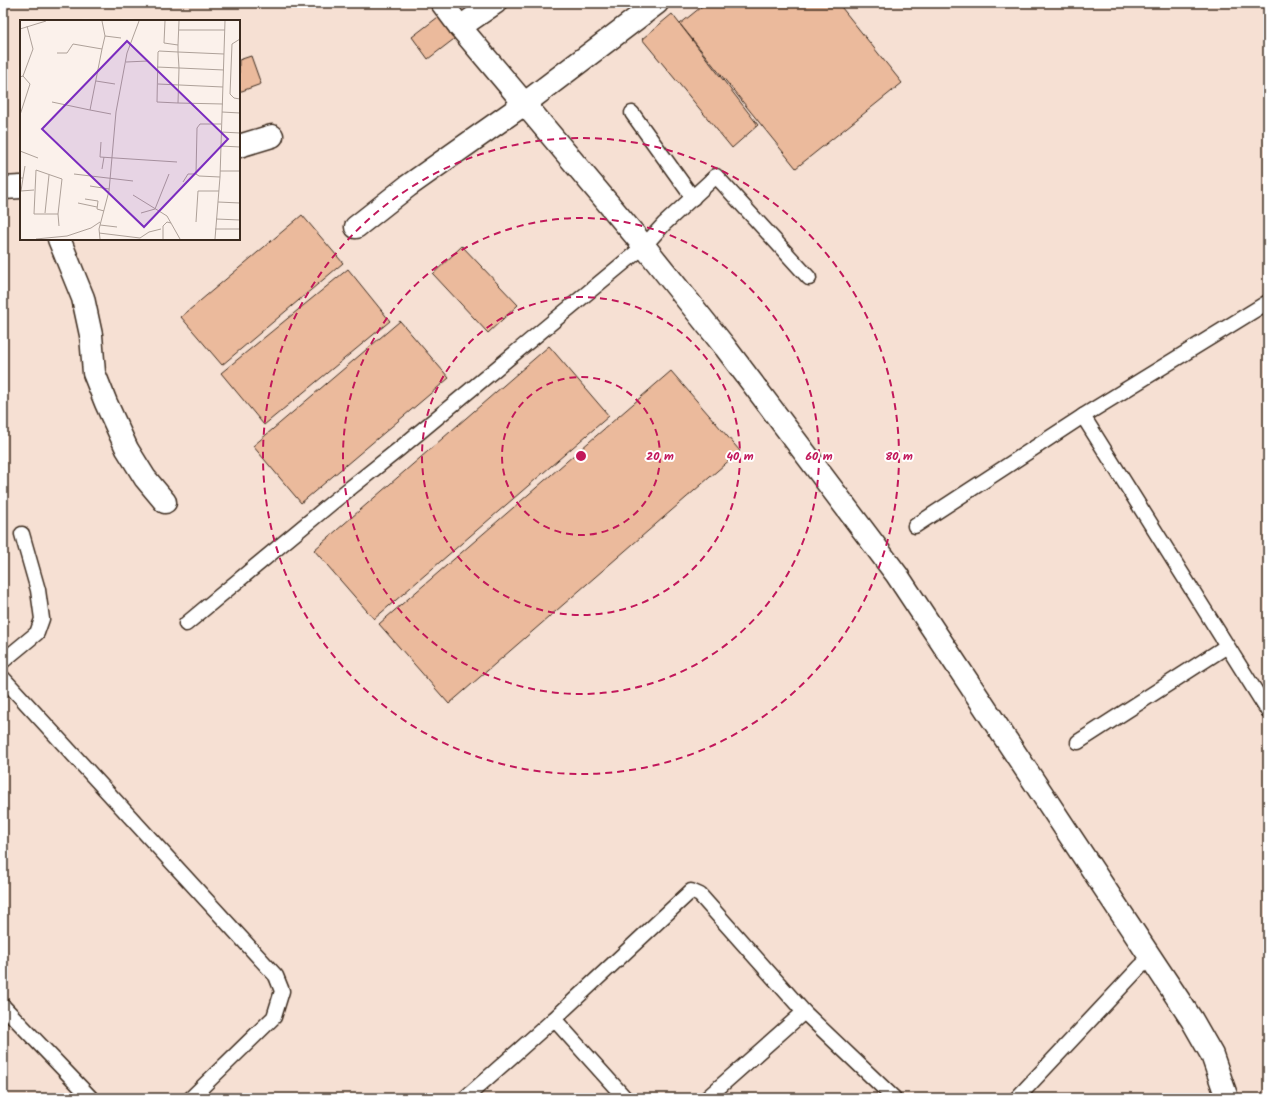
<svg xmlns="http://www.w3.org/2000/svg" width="1271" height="1101" font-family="Kalam,sans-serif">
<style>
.built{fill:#f6e0d3;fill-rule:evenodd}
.building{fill:#ebba9c;stroke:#3b2a1e}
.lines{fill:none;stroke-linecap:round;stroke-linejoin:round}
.service-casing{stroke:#3b2a1e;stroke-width:17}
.minor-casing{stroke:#3b2a1e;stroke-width:25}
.service{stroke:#fff;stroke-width:14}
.minor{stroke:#fff;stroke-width:22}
.ring{fill:none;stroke:#c2185b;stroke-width:2;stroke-dasharray:7 5}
.inset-road{fill:none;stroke:#aea199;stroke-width:1}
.view{fill:#7b2cbf;fill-opacity:0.15;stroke:#7b2cbf;stroke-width:2}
.inset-edge{fill:none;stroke:#3b2a1e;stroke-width:2}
.centre{fill:#c2185b;stroke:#fff;stroke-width:2}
.ring-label{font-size:12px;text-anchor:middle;font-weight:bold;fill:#c2185b;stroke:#fff;stroke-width:4;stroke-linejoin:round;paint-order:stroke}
</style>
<rect width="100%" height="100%" fill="#fbf1eb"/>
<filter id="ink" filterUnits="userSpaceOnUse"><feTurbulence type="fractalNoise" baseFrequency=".025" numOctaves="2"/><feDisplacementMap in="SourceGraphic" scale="8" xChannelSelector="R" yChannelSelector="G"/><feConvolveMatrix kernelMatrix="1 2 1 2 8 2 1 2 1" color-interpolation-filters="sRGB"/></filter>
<g filter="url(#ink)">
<path class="built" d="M3,3H1268V1098H3ZM21,21H239V239H21Z"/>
<g class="building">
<polygon points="706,3 838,3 902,83 796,168 680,24"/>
<polygon points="442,14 458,36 428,59 412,37"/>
<polygon points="672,14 758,125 732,148 642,39"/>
<polygon points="251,56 261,84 239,92 239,60"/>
<polygon points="302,215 343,263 222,365 181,317"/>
<polygon points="462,246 518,305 488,333 433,274"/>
<polygon points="348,269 390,321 264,425 221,373"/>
<polygon points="400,321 449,378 301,503 253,446"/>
<polygon points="549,346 609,416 374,619 314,550"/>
<polygon points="671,371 740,451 449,704 379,624"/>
</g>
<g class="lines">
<g class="service-casing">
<g id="service">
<polyline points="632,113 693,198"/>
<polyline points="1268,302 1083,416 1268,711"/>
<polyline points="915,526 1083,416"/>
<polyline points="186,624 334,501 398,450 644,246 664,224 716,176 809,278"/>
<polyline points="3,661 37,633 42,619 38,590 22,534"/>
<polyline points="3,678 276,976 282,991 274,1017 191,1098"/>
<polyline points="1078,742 1227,646"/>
<polyline points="3,1006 91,1098"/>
<polyline points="465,1098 554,1019"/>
<polyline points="625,1098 554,1019 691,891 700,895 804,1012 894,1098"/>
<polyline points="707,1098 804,1012"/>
<polyline points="1017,1098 1140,967 1150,958"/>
</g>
</g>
<g class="minor-casing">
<g id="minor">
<polyline points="442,3 460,27 644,246 725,347 897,575 1192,1020 1212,1055 1227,1098"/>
<polyline points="460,27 495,3"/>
<polyline points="239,146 272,136"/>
<polyline points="3,188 21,187"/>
<polyline points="356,227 408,186 524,104 657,3"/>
<polyline points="59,239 83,298 91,335 94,373 106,403 127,449 145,478 165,502"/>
</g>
</g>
<use href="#service" class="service"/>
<use href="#minor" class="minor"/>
</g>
</g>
<g class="ring">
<circle cx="581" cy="456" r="79"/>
<circle cx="581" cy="456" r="159"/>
<circle cx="581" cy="456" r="238"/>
<circle cx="581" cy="456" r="318"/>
</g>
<g transform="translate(20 20)">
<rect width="220" height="220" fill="#fbf1eb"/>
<path class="inset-road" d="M145,1L144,23L158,25M159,1L158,25V32L159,48L158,83L137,82L138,32L139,31L158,32L204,34M0,9L26,1M159,10H205M85,16L101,18M220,19L212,24L210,74L214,78L220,79M37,33H47L53,24L82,29L85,16L82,1M106,42L128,41M137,47L204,50M0,57L3,56L13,29L7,6M76,61L95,64M138,64L203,67M32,82L70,90L82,29M158,83L203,84M70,90L91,94M202,92L220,93M0,95L10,64L3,56M201,112L220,113M81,122L80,137L157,142M201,126L220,127M0,131L18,138M82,149L84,137M16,150L42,159L38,194H14ZM200,151H220M54,154L113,161M200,157L179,156L176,154L177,108L180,104H201M0,158H3L1,171L14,170M3,158L5,146M163,162L168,154H176M70,166L89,169M113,175L147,196L160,219M65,179L78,181L77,189L84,191M198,182L220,183M58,183L77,187M25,193L29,155M121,193L135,189L149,154M38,194L39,206M196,199L220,200M176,202L178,171H199M80,205L97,207M195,209H220M79,213L120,218L129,212L141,209M16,219L47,216L71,208L80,202M80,219L79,209L89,171L96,92L107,33L119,1M143,219V206L147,202L151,203M195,219L200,157L205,1"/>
<path class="view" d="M107,21L208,119L124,207L22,109Z"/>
<rect width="220" height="220" class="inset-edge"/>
</g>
<circle cx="581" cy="456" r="6" class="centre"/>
<g class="ring-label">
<text x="660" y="460">20 m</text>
<text x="740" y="460">40 m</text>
<text x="819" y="460">60 m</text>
<text x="899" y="460">80 m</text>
</g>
<rect width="1271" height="1101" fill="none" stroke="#fff" stroke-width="16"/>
<rect x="8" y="8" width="1255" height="1085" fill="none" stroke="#3b2a1e" stroke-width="1.5" filter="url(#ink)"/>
</svg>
